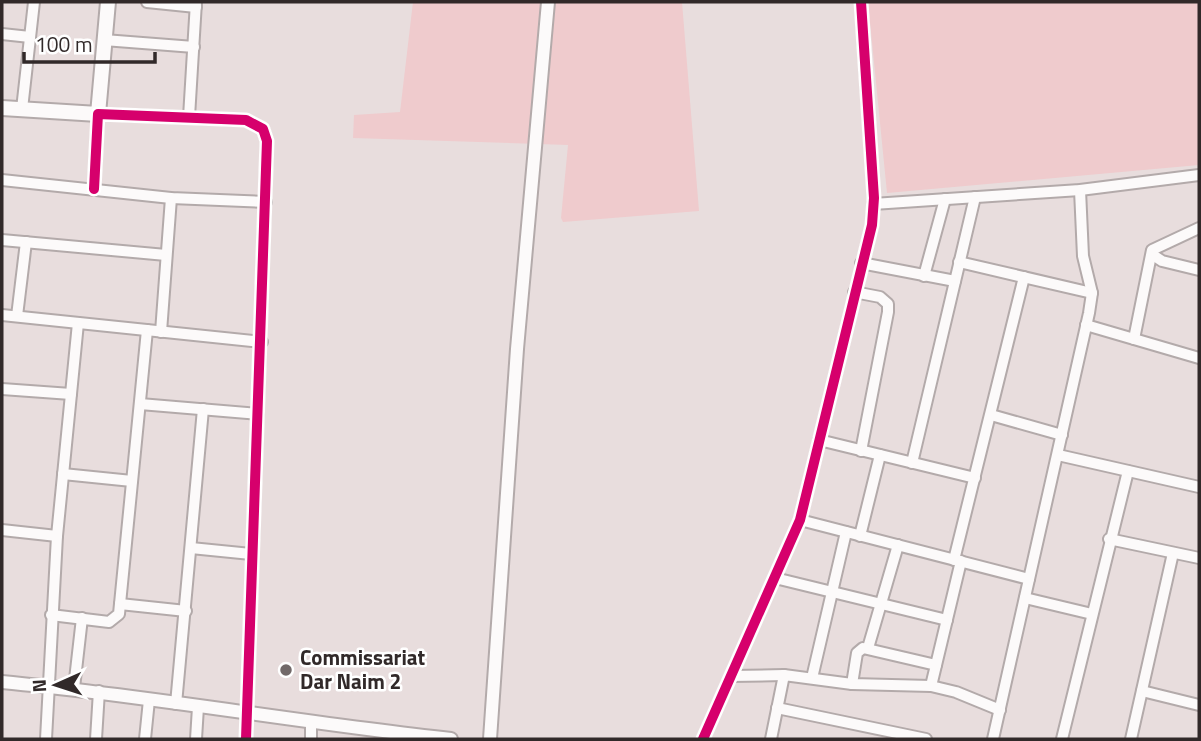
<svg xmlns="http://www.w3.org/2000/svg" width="1201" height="741" font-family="'Titillium Web',sans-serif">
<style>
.green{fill:#efcbcd}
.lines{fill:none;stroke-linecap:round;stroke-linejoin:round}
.minor-casing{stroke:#b3aaaa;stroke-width:14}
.tertiary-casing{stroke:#b3aaaa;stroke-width:16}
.secondary-casing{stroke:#b3aaaa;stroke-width:18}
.minor{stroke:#fcfafa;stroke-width:10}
.tertiary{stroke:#fcfafa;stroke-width:12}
.secondary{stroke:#fcfafa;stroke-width:14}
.cycleway-casing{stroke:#fff;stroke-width:15}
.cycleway{stroke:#d6006c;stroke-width:10}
.poi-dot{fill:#716868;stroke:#fff;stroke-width:2.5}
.labels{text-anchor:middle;stroke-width:5;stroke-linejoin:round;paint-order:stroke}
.poi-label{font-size:21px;font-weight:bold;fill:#312929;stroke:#fff;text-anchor:start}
</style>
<rect width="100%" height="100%" fill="#e8dddd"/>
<g class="green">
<polygon points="413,2 682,2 699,211 563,222 561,218 568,145 353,138 354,115 400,112"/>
<polygon points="868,2 1199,2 1199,165 887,193"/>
</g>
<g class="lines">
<g class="minor-casing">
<g id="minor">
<polyline points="147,2 196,7"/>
<polyline points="2,34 30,37"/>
<polyline points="104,40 194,47"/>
<polyline points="22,109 34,2"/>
<polyline points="189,117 196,2"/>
<polyline points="2,180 171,198 266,202"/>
<polyline points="94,189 98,114 246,120 263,129 267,141 246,739"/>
<polyline points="873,204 1080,190 1199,175"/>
<polyline points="2,240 166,255"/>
<polyline points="1153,255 1162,261 1199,270"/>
<polyline points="959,262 1092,293"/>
<polyline points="861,263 955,281"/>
<polyline points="924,276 945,199"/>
<polyline points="854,292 880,297 888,304 888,312 861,451"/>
<polyline points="2,315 262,342"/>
<polyline points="17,316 26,242"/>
<polyline points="1086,325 1199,358"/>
<polyline points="161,332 171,198"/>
<polyline points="1134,339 1152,250 1199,228"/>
<polyline points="2,389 71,394"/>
<polyline points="140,404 258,414"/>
<polyline points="991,415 1062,435"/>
<polyline points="819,440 975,478"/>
<polyline points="1058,455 1199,487"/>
<polyline points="912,463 975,197"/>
<polyline points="63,474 132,481"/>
<polyline points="800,520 1029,579"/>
<polyline points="2,530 57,536"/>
<polyline points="860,536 880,455"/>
<polyline points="1109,539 1199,558"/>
<polyline points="191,548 251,554"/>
<polyline points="954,560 1024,277"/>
<polyline points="775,578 947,620"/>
<polyline points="1025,598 1092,614"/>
<polyline points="120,604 186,611"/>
<polyline points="51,615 109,622 119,614 147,330"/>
<polyline points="868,648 898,545"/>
<polyline points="731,676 784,675"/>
<polyline points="812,678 846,532"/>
<polyline points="852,684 857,653 863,648 936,665"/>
<polyline points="931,686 961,561"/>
<polyline points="74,688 82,618"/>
<polyline points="1142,691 1199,705"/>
<polyline points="176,704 203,409"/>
<polyline points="777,708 926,739"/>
<polyline points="46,739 57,536 78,323"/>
<polyline points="96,739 99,691"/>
<polyline points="145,739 149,700"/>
<polyline points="196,739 198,707"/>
<polyline points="311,739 311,722"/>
<polyline points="703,739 800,520 872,225 874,198 861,2"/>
<polyline points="771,739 784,675 852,684 931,686 956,692 1000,710"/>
<polyline points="993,739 1089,313 1092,293 1083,256 1080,190"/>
<polyline points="1062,739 1128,471"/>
<polyline points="1131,739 1173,553"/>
</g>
</g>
<g class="tertiary-casing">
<g id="tertiary">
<path d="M2,682C152,696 301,723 451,739"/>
<polyline points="490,739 517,349 548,2"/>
</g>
</g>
<g class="secondary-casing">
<polyline id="secondary" points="2,108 98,114 108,2"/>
</g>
<use href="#minor" class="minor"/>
<use href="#tertiary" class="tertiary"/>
<use href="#secondary" class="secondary"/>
<g class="cycleway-casing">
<g id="cycleway">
<polyline points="94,189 98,114 246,120 263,129 267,141 246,739"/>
<polyline points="703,739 800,520 872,225 874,198 861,2"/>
</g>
</g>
<use href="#cycleway" class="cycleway"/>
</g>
<circle class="poi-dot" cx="286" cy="670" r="7"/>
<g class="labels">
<g class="poi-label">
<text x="300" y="665">Commissariat<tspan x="300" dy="24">Dar Naim 2</tspan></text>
</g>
</g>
<rect width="1201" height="741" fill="none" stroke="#312929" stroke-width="7"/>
<g transform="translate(56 685) rotate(267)" stroke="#ffffff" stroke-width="5" paint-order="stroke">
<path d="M0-5L12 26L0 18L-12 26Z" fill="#312929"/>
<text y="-10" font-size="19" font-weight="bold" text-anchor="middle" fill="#312929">N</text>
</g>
<path d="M24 52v10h131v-10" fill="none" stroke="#312929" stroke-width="3.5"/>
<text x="35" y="52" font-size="21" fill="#312929" stroke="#ffffff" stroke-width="5" paint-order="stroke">100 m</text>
</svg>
